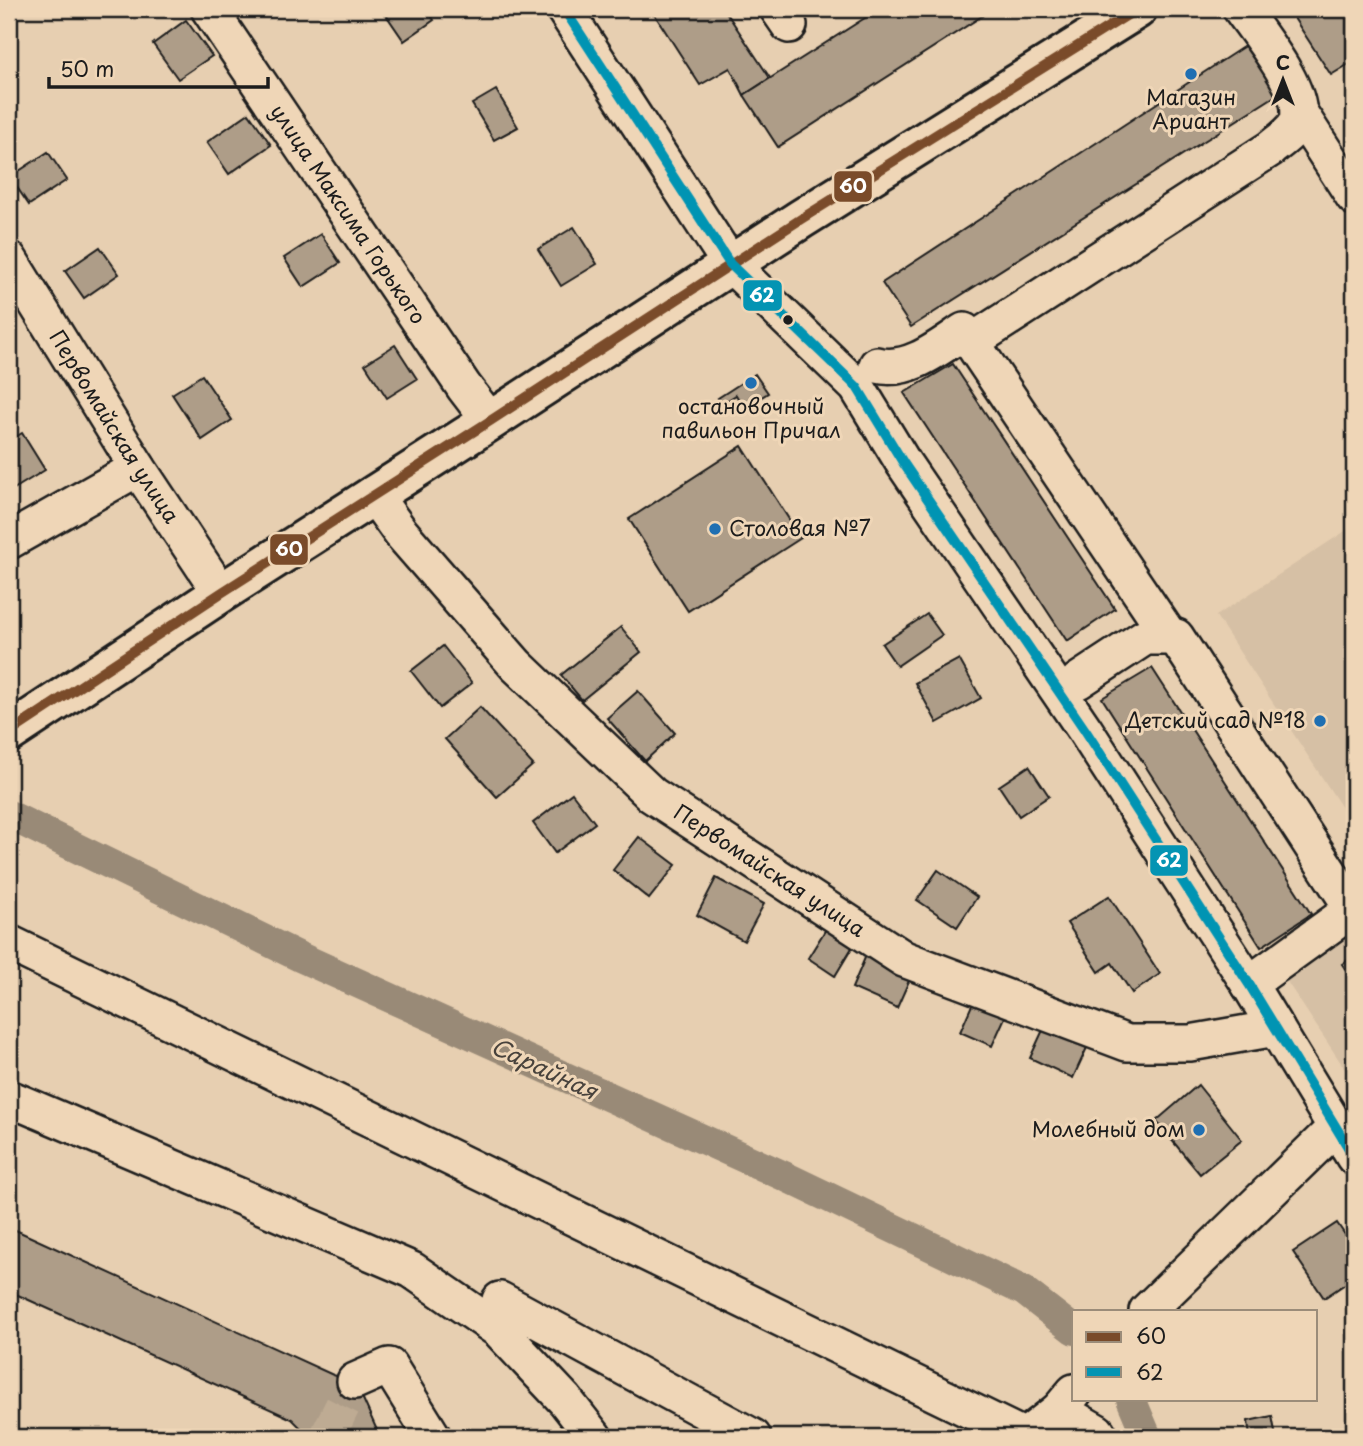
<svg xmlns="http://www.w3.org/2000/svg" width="1363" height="1446" font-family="'Playpen Sans',sans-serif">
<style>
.built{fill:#d6c0a5}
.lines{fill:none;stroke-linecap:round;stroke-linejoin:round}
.canal{stroke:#998a77;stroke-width:30}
.building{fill:#ae9d88;stroke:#1c1c1c;stroke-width:2}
.minor-tunnel{stroke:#beab93;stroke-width:35;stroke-dasharray:35 18;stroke-linecap:butt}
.minor-casing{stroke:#1c1c1c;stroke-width:40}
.major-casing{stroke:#1c1c1c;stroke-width:44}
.minor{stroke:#efd6b7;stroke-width:35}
.major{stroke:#efd6b7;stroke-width:38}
.bus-1-casing{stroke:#efd6b7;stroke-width:16}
.bus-2-casing{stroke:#efd6b7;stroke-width:16}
.bus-1{stroke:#7a4b2a;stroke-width:10}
.bus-2{stroke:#0494b3;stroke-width:10}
.poi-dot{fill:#1f6fb2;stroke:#efd6b7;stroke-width:2.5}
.bus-dot{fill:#1c1c1c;stroke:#efd6b7;stroke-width:2.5}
.labels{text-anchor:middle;stroke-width:6;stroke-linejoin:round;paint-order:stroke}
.poi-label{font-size:21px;fill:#1c1c1c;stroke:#efd6b7}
.street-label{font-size:21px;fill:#1c1c1c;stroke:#efd6b7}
.water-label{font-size:23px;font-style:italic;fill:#48423c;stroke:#efd6b7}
.line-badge{stroke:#efd6b7;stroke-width:2.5}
.badge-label{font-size:19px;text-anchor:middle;font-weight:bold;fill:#fff}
</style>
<rect width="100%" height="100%" fill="#e7cfb1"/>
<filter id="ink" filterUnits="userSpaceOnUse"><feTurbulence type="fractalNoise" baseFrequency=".0143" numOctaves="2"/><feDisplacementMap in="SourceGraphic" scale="14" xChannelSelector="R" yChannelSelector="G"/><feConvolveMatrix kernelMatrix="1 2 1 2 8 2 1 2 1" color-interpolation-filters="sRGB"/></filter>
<g filter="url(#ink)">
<g class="built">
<polygon points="1350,528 1354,535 1354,826 1216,616"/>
<polygon points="1354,926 1354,1072 1349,1075 1282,974"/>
</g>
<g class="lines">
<g class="canal">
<polyline points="9,815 300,957 784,1176 1024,1291 1074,1330"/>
<polyline points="1131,1399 1147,1437"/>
</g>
</g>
<g class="building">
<polygon points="382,9 426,9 434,20 404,41"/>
<polygon points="651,9 724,9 770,78 744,95 730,68 700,85"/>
<polygon points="879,9 993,9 778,147 744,95"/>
<polygon points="1309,9 1354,9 1354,61 1331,75 1294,18"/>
<polygon points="186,20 212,56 178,79 153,44"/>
<polygon points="1249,43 1283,91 911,327 882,283"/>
<polygon points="496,90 518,127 494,140 472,104"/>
<polygon points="249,113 271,145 229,174 207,142"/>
<polygon points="48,152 67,180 29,205 10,177"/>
<polygon points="574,227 597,264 561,286 538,249"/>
<polygon points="321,234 340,263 303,287 284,258"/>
<polygon points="100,247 119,274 84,298 65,271"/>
<polygon points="395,345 417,379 387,398 365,364"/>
<polygon points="953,364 1115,609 1067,641 904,393"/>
<polygon points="755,374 768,393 744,408 736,395 722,404 718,398"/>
<polygon points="202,375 232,420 202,440 172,394"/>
<polygon points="22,433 45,470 9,492 9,441"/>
<polygon points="742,446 801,538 688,611 629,519"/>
<polygon points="927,614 942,635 897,666 882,644"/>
<polygon points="621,627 641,652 582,700 561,675"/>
<polygon points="443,646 472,683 440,708 411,671"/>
<polygon points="959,659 981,698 937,723 915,683"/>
<polygon points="1152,668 1311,914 1261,947 1102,698"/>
<polygon points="638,691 675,733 645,761 607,718"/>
<polygon points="480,707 533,765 497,797 445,739"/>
<polygon points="1029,766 1049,796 1019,816 999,786"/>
<polygon points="572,793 595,823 555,853 533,823"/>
<polygon points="639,837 676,865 649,899 613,870"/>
<polygon points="938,870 977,897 957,927 917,900"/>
<polygon points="716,878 764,904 744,941 697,915"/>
<polygon points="1109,896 1160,974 1132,993 1112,963 1099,972 1067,923"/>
<polygon points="826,929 853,946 835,976 808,958"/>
<polygon points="867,953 912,974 897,1008 852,988"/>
<polygon points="1354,956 1354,982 1342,964"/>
<polygon points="975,998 1007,1013 992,1046 960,1032"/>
<polygon points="1048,1019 1091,1039 1073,1078 1030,1058"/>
<polygon points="1198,1085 1242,1140 1200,1174 1156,1121"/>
<polygon points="1337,1223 1354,1248 1354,1278 1324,1298 1293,1252"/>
<polygon points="9,1227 333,1375 355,1381 380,1437 310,1437 292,1419 9,1291"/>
<polygon points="1272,1416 1276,1437 1250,1437 1248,1421"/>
</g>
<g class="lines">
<polyline class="minor-tunnel" points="327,1437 355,1381"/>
<g class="minor-casing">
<g id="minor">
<path id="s1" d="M209,9L464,387L490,421"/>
<polyline points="564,9 730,264 857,387 904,464 1085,730 1249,984 1354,1157"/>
<polyline points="778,9 789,25"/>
<polyline points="1299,112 1354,197"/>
<path id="s2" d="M9,259L138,468L221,593"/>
<path d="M971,342L1270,149C1278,142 1292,133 1297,123C1309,95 1257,32 1241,9"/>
<path d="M877,365C908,373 939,348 964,331L1170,637"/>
<path id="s3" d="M373,494L401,533L516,665L652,795L904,959L1127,1043H1190L1276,1028"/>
<polyline points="9,541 138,468"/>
<polyline points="1078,681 1145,637 1176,637 1353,909 1249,984"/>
<polyline points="9,943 1025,1437 1059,1410 1074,1392"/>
<polyline points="9,1098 412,1270 499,1330 565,1400 594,1437"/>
<polyline points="500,1300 753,1437"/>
<polyline points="1147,1311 1335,1128"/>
<polyline points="355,1381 389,1366 433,1437"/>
<polyline points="1059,1410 1097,1432 1100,1437"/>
</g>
</g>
<g class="major-casing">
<polyline id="major" points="9,733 221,593 490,421 801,219 1137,9"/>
</g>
<use href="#minor" class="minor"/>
<use href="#major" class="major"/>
<g class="bus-1-casing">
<polyline id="bus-1" points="9,733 221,593 490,421 801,219 1137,9"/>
</g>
<g class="bus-2-casing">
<polyline id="bus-2" points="564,9 730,264 857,387 904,464 1085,730 1249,984 1354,1157"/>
</g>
<use href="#bus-1" class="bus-1"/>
<use href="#bus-2" class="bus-2"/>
</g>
</g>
<g class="poi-dot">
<circle cx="1191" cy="74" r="7"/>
<circle cx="751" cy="383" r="7"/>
<circle cx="715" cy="529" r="7"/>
<circle cx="1320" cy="721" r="7"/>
<circle cx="1199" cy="1130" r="7"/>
</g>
<circle class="bus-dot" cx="788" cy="320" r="6"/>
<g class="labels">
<g class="poi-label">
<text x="1191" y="105">Магазин<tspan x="1191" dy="24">Ариант</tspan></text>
<text x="751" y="414">остановочный<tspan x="751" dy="24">павильон Причал</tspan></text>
<text x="729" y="536" text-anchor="start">Столовая №7</text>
<text x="1306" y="728" text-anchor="end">Детский сад №18</text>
<text x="1185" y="1137" text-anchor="end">Молебный дом</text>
</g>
<g class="street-label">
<text dy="7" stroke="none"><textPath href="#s1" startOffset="248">улица Максима Горького</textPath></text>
<text dy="7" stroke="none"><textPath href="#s2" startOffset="198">Первомайская улица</textPath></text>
<text dy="7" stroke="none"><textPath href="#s3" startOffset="551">Первомайская улица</textPath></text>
</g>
<g class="water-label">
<text transform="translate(544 1069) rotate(25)" y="8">Сарайная</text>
</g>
</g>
<g class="line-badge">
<rect x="833" y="170" width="40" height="33" rx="7" fill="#7a4b2a"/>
<rect x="742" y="279" width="41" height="33" rx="7" fill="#0494b3"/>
<rect x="269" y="533" width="40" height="33" rx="7" fill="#7a4b2a"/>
<rect x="1149" y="844" width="40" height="33" rx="7" fill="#0494b3"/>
</g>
<g class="badge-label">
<text x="853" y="193">60</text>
<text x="762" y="302">62</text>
<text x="289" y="556">60</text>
<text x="1169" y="867">62</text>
</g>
<rect width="1363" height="1446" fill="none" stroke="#efd6b7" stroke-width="35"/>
<rect x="18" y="18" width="1328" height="1411" fill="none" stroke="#1c1c1c" stroke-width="2.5" filter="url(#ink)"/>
<rect x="1072" y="1310" width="245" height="91" fill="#efd6b7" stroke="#9b8c79" stroke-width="2"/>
<rect x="1086" y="1332" width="35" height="10" fill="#7a4b2a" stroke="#9b8c79" stroke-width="2"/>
<text x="1136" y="1344" font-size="21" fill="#1c1c1c">60</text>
<rect x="1086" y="1367" width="35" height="10" fill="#0494b3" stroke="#9b8c79" stroke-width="2"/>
<text x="1136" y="1380" font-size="21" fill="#1c1c1c">62</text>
<g transform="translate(1283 80)" stroke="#efd6b7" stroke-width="5" paint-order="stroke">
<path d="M0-5L12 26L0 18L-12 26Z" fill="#1c1c1c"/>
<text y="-10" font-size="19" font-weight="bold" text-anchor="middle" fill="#1c1c1c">С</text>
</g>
<path d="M49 77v10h219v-10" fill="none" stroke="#1c1c1c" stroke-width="3.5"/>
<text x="60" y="77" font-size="21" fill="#1c1c1c" stroke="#efd6b7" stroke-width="5" paint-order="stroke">50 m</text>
</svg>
